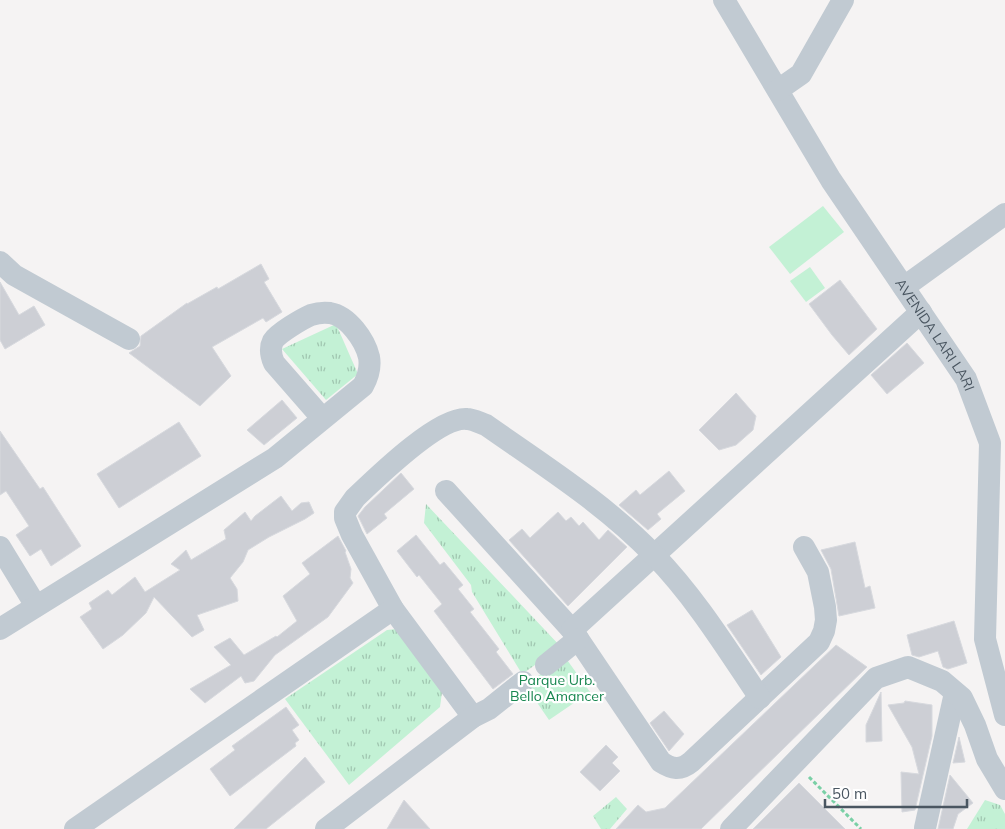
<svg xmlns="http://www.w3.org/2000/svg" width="1005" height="829" font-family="Mulish,sans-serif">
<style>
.park{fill:url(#park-tufts)}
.garden{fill:#c3f1d5}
.building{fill:#cdcfd5;stroke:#d7d9de}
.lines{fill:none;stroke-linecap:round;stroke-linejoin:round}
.path{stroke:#7ad0a6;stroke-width:3;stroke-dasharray:4 2.5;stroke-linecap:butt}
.minor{stroke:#c1cad2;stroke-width:22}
.labels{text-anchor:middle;stroke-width:4.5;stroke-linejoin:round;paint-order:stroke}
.street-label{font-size:14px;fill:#4a5661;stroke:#fff}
.park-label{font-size:14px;fill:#17864f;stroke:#fff}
</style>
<defs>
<pattern id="park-tufts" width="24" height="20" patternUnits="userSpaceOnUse" patternTransform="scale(1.25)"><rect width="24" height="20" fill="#c3f1d5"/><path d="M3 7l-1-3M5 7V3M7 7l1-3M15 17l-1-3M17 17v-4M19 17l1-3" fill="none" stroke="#a0c6b0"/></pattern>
</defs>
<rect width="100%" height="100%" fill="#f5f3f3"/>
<g class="park">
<polygon points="336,324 358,374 326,400 282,349"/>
<polygon points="426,504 561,647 522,674 472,592 471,585 424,523"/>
<polygon points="396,629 442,692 440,707 349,785 285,699 387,630"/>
<polygon points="565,657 590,692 549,720 525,685"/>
<polygon points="616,797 627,809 610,829 601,829 593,816"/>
<polygon points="985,800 1000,805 1005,814 1005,829 967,829"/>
</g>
<g class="garden">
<polygon points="823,206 844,232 790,274 769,247"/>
<polygon points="810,267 825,288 806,302 790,281"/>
</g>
<g class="building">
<polygon points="261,264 269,279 264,282 282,312 266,322 263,318 212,347 231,376 200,406 129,353 140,346 141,336 187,303 187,304 217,287 218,289"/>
<polygon points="840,280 877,329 849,355 832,335 809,304"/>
<polygon points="0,282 19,315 34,306 45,325 5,349 0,340"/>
<polygon points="907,343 924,363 887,394 871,375"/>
<polygon points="736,393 756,416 753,430 736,445 719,450 699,430"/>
<polygon points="282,400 297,418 264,445 247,430"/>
<polygon points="179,422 201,456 119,508 97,474"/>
<polygon points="0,431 40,489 43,487 81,546 51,566 41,549 30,556 16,535 29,526 6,491 0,495"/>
<polygon points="669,471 685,491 657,514 661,519 648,530 619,505 636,490 640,495"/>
<polygon points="401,473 414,489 384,514 387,518 367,534 358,516 365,507"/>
<polygon points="281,496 292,511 301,503 309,502 314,513 305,519 269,537 248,550 243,562 230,578 237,589 238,601 197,615 204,630 192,637 154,597 146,613 123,635 103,649 80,617 92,609 89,603 108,590 112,595 135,577 145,592 180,570 171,564 186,550 191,560 226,539 224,530 245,512 251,521 255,516"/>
<polygon points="558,512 566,521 571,517 579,526 583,522 599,540 608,530 627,547 568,606 509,540 522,529 530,538"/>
<polygon points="416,535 440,565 444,562 463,585 458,589 474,609 470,612 499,649 496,652 513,674 493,689 434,611 442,604 419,575 417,577 397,551"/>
<polygon points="338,536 346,551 345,552 351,569 350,578 353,583 328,617 275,655 254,681 245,683 241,676 205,703 190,689 231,665 214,647 230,638 244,655 276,636 277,637 297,621 283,596 310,574 302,563"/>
<polygon points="855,542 865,588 870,586 875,608 839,616 831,569 821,550"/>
<polygon points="752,610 781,657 761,675 727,625"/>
<polygon points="954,621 967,663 948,669 943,667 938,651 919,657 912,655 907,635"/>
<polygon points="836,645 867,667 701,829 616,829 638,805 646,812 665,808"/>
<polygon points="881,692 882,741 866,742 866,725"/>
<polygon points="905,701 932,705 932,736 915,810 902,812 901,772 919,774 912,747 888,705 904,703"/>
<polygon points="286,707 299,725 292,730 299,740 295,743 296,746 230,796 210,769 235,750 232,746"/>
<polygon points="664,711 684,734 669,751 650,723"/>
<polygon points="959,737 965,762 953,763"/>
<polygon points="606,745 618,757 612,763 620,771 600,791 580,772"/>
<polygon points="305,757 325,782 266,829 234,829"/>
<polygon points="950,775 973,803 958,814 953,829 938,829"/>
<polygon points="799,783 845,829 753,829"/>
<polygon points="404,800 430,829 387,829"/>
</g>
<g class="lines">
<polyline class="path" points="809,777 861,829"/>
<g class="minor">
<path id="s1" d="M724,0L831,180L966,379L990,443L985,639L1005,715"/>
<polyline points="778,90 801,74 843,0"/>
<polyline points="0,262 14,275 129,339"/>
<polyline points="904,287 1005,214"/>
<path d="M446,491L572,630L661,762C672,769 680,771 691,762L819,642L824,631L826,620L825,607L818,572L804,547"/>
<polyline points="0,547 36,606"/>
<path d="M0,629L275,458L363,386C368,377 371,368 369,357C365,340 348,316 330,313C323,312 317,313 311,315C302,319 278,333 273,341C269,349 271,356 274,363L322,418"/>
<polyline points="572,630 921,312"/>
<polyline points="546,665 578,639"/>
<path d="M473,717L393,609L352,535L345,518V512L355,498C376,478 439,416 467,419C473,419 480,423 486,425C543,465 605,504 654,555C695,597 727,649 760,698"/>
<polyline points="925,828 955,693"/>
<polyline points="75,829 393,609"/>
<polyline points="326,829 473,717 489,709 523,682"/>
<polyline points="731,829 876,678 908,667 942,681 962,698 975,725 987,759 1005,789"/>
</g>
</g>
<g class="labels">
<g class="street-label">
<text dy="5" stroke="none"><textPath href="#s1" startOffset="396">AVENIDA LARI LARI</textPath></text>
</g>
<g class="park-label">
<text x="557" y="685">Parque Urb.<tspan x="557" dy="16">Bello Amancer</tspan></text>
</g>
</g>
<path d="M825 799v8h142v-8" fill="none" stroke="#4a5661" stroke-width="2.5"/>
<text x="832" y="799" font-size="15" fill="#4a5661" stroke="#ffffff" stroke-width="4" paint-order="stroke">50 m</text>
</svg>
